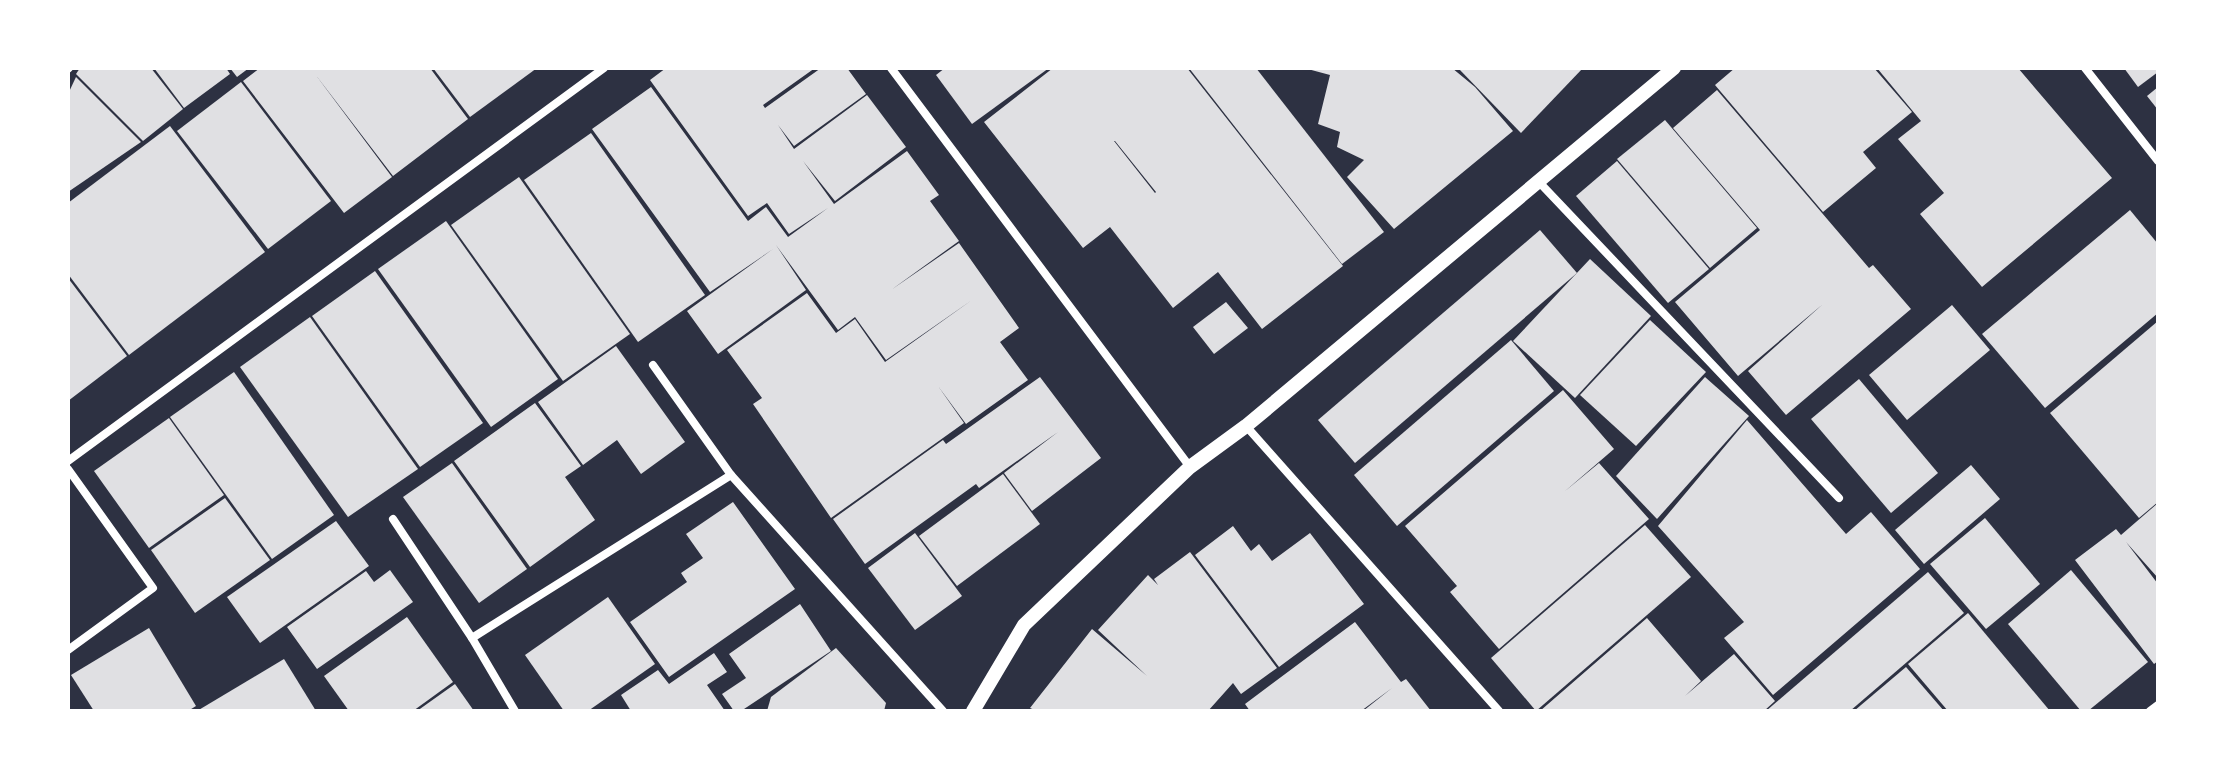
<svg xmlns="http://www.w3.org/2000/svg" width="2226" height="779" font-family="'DM Sans',sans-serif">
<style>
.building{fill:#e0e0e3;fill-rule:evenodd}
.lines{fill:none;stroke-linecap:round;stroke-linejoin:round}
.minor{stroke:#fff;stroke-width:8}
.tertiary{stroke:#fff;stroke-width:14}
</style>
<rect width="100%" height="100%" fill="#2d3142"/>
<g class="building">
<polygon points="80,68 151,68 183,109 143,141 76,74"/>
<polygon points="154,68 226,68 230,74 184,108"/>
<polygon points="230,68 249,68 237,77"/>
<polygon points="260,68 430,68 468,119 393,176 315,74 392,177 344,213 243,81"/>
<polygon points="433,68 537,68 470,117"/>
<polygon points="666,68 815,68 763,105 765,108 821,68 847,68 866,94 794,146 778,125 794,149 867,95 906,147 835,201 803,161 834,204 907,151 939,195 930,201 959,241 891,290 959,243 1019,328 1000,342 1028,380 966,424 938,386 964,423 831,518 753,404 762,398 727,350 807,293 836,333 855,319 885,362 972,300 886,360 855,317 838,330 776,245 806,290 718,354 687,311 773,249 710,292 592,129 651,87 748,221 766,207 788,237 828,208 789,234 767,203 748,216 650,80"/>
<polygon points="945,68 1049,68 972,124 936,75"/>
<path d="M1053,68H1187L1343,266L1262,329L1218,272L1173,308L1110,227L1083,248L984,122ZM1114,141H1115L1156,192L1155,193Z"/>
<polygon points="1189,68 1256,68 1384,232 1342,264"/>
<polygon points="1304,68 1452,68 1475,87 1513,131 1394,229 1347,177 1364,160 1337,147 1340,132 1318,124 1330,75"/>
<polygon points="1458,68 1583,68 1521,133"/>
<polygon points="1735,68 1874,68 1912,112 1863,152 1876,168 1823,212 1715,85"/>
<polygon points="1877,68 2018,68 2112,178 1982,287 1920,214 1944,193 1898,139 1921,121"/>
<polygon points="2124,68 2158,68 2158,72 2138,87"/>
<polygon points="76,77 141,142 68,192 68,94"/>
<polygon points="241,82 331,201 268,249 177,131"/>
<polygon points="2158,87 2158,110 2147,96"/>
<polygon points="1717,90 1869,268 1873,265 1911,309 1786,415 1748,371 1823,304 1738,376 1675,302 1760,230 1673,128"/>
<polygon points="1665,120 1757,228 1710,268 1617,159"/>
<polygon points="170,126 265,252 129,355 68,274 68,203"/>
<polygon points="591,133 705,295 638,342 524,180"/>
<polygon points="1617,161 1709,269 1668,303 1576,196"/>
<polygon points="519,177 630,334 563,381 451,225"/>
<polygon points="2130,210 2158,244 2158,313 2045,408 1982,334"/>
<polygon points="446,221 558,379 491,427 378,269"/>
<polygon points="1540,230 1577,273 1355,463 1318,420"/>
<polygon points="1590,259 1651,316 1575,398 1513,341"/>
<polygon points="375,271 483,423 420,467 312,316"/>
<polygon points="68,278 127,356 68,401"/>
<polygon points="1226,302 1248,328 1214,354 1193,327"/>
<polygon points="1952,305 1990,350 1907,420 1869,375"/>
<polygon points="310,317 418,469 348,517 240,367"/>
<polygon points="1650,320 1706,372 1636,446 1580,395"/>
<polygon points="2158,321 2158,502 2139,518 2050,413"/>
<polygon points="1511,340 1554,391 1397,526 1354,475"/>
<polygon points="616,346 685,442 641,474 617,440 583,465 538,402"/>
<polygon points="234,372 334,515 272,559 170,417"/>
<polygon points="1040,377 1101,458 1032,511 1004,473 1058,432 979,488 976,484 865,564 833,519 943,440 946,444"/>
<polygon points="1705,377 1749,416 1657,519 1616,476"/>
<polygon points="1859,379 1938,473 1891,513 1811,419"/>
<polygon points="1563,390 1614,449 1564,492 1599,463 1649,519 1499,649 1450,592 1457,586 1405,526"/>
<polygon points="535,403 581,466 565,477 595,520 530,567 454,461"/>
<polygon points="169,418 224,495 149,548 94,471"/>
<polygon points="1747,420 1846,534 1871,512 1920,569 1773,695 1724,638 1744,622 1658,526"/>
<polygon points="452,463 527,569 479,603 403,497"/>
<polygon points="1971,465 2000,499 1924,564 1895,530"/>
<polygon points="1003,474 1040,524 957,586 919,536"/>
<polygon points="225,498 270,560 195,613 151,550"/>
<polygon points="733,502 795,589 669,677 630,622 687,582 681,573 703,558 686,534"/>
<polygon points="2158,503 2158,578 2126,542 2158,584 2158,661 2154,664 2075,560 2116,529 2121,535"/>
<polygon points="1985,518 2040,584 1986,629 1930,564"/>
<polygon points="336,521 369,566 260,643 227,597"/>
<polygon points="1645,525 1691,577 1536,711 1491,658"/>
<polygon points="1233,526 1251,551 1259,544 1272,561 1310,533 1364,604 1279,667 1195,555"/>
<polygon points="915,533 962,596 915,630 868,568"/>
<polygon points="1190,552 1277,668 1241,694 1233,683 1208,711 1037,711 1030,708 1092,629 1147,676 1098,630 1148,575 1158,585 1154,579"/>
<polygon points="390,570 413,602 317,669 287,627 366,571 374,582"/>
<polygon points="2071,570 2148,662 2088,711 2081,711 2008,624"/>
<polygon points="1928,572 1964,613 1850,711 1766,711"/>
<polygon points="608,597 655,664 588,711 564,711 525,655"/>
<polygon points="800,604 831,651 741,711 734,711 722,694 746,678 729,654"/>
<polygon points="1968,613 2050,711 1948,711 1908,664"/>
<polygon points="407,617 453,682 413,711 349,711 324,676"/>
<polygon points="1647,618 1701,681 1685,696 1734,654 1775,701 1764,711 1540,711"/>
<polygon points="1355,622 1401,682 1406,679 1431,711 1363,711 1392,688 1361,711 1250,711 1245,704"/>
<polygon points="149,628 196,706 188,711 94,711 71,675"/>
<polygon points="836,648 886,703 884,711 767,711 771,697"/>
<polygon points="714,653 727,672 707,685 725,711 631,711 621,695 658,670 669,684"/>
<polygon points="284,659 316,711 197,711"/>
<polygon points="1906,667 1944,711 1854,711"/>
<polygon points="455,684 474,711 417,711"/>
</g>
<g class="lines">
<g class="minor">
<polyline points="891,68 1190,467"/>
<polyline points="2085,68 2158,161"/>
<polyline points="68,69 69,68"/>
<polyline points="1538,181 1839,498"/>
<polyline points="653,365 731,475 943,711"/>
<polyline points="1246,426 1499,711"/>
<polyline points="68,461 604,68"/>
<polyline points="68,469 153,588 68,650"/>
<polyline points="393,519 472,638 515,711"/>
<polyline points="472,638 731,475"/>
<polyline points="2150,711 2158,705"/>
</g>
<polyline class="tertiary" points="973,711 1024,625 1190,467 1246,426 1674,68"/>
</g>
<rect width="2226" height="779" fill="none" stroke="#ffffff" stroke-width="140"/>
</svg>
